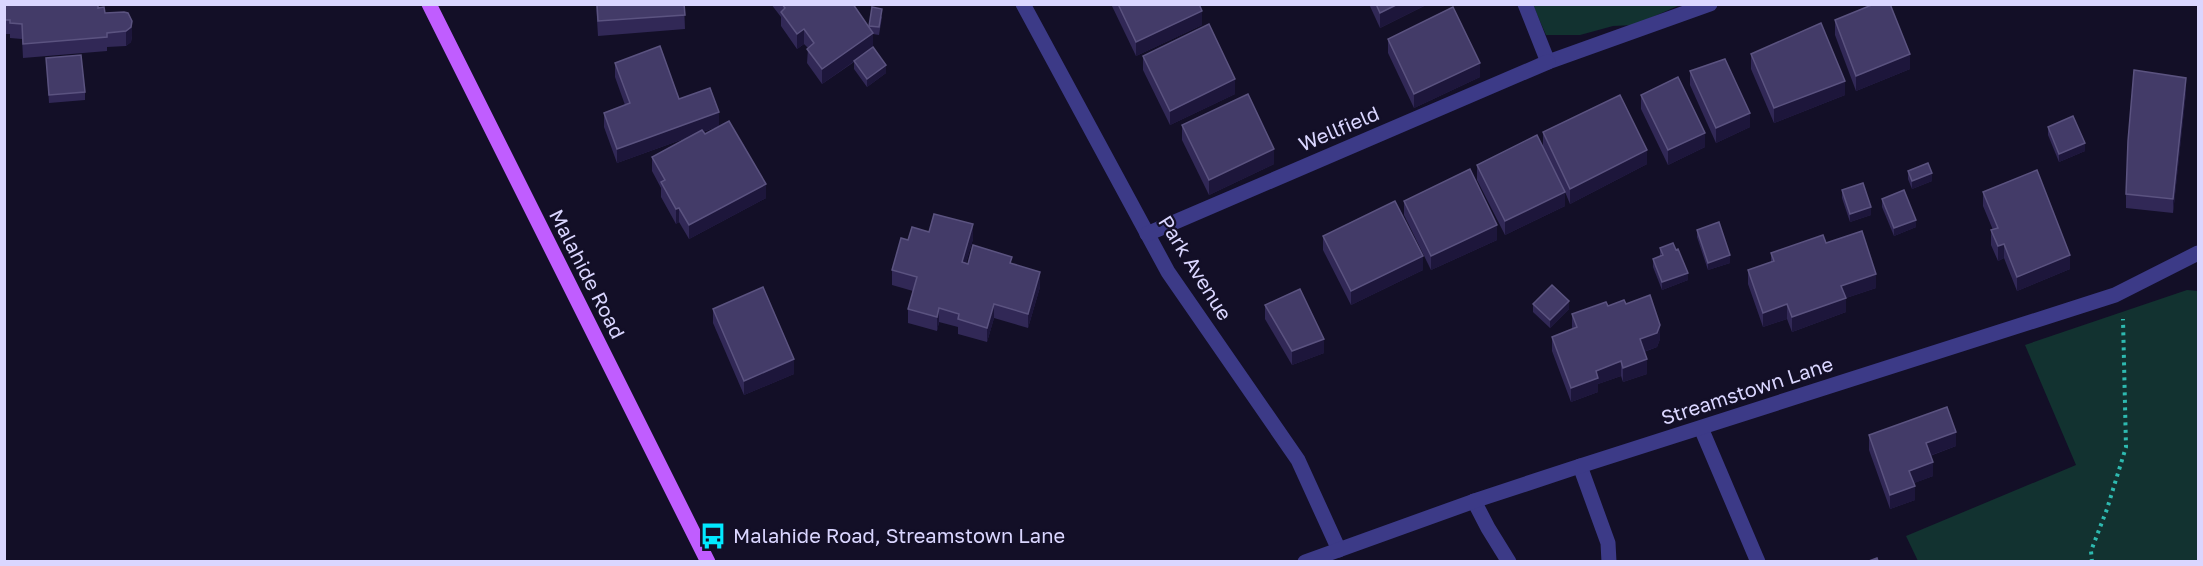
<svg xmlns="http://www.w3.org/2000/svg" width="2203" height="566" font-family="'Golos Text',sans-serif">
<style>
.green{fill:#123230}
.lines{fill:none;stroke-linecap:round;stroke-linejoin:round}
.path{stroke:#2ebab0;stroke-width:4;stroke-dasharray:3 4.5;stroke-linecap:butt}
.minor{stroke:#3c3a87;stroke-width:15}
.major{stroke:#c05dff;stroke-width:15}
.wall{fill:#312856}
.shaded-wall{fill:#1d163b}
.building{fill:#433b68;stroke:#5b5380;stroke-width:1.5}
.labels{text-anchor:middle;stroke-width:4.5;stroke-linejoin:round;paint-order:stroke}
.street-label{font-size:20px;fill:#dad6ff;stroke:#130f27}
.poi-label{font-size:20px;fill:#dad6ff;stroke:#130f27;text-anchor:start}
</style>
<rect width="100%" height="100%" fill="#130f27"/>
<g class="green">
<polygon points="1533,5 1680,5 1634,25 1613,26 1580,35 1546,35"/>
<polygon points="2187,290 2198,291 2198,561 1918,561 1906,536 2076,465 2025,345"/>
</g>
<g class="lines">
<polyline class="path" points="2092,562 2091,551 2107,509 2126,447 2123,319"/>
<g class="minor">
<polyline points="1023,4 1168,272 1298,460 1339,550"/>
<polyline points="1525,4 1548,62 1710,4"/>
<polyline points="1147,234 1548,62"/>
<polyline points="1701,428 1758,562"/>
<polyline points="1580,466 1608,543 1609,562"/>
<polyline points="1474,501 1488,528 1509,562"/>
<polyline points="1305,562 1480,499 1580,466 2115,295 2198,253"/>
</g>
<polyline class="major" points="429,4 708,562"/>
</g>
<g class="wall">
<polygon points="4,4 98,8 132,36 131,42 126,46 107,47 107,51 23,58 22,39 10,38 10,34 4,34"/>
<polygon points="596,4 684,4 685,29 598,36"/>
<polygon points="771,4 853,4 869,27 872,7 882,17 879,35 873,34 873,47 886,73 867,87 854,69 854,62 822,84 807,63 808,48 804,44 797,49 781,26 781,17"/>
<polygon points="1111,4 1199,4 1202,25 1136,56"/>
<polygon points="1369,4 1428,4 1380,28"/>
<polygon points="1835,20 1910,69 1856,91 1835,35"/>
<polygon points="1388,39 1480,77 1414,108 1388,53"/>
<polygon points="1751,54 1845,95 1774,123 1751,69"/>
<polygon points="1143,56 1235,94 1170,125 1143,70"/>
<polygon points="46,58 85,92 85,100 49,103"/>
<polygon points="615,63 679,99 719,126 703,132 766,198 689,239 679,222 676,224 661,197 661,188 652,171 652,157 689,137 617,163 604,127 604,113 625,105 615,77"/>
<polygon points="1690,71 1750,127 1716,143 1690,85"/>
<polygon points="2186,92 2173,213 2126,208 2126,194"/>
<polygon points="1641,95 1705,147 1668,165 1641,109"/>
<polygon points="1182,125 1274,164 1209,195 1182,140"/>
<polygon points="2048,127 2085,151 2059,162 2048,135"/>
<polygon points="1543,132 1647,164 1570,204 1565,192 1565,206 1505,235 1477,180 1477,165 1543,146"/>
<polygon points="1908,171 1932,181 1912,189 1908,179"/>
<polygon points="1842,190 1871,215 1850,222 1842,198"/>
<polygon points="1983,192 2070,269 2017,291 2004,258 1998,261 1991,245 1991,230 1993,230 1983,206"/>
<polygon points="1882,199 1916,227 1894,236 1882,207"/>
<polygon points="1404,201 1497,240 1431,270 1404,215"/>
<polygon points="1697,230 1730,263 1708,270 1697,237"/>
<polygon points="929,232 973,239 966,263 1012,264 1040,287 1028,328 994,318 987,342 958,334 958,327 939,322 937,331 908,323 908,309 913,291 892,285 892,270 908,240"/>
<polygon points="1323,236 1423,270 1351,305 1323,250"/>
<polygon points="1826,243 1876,288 1846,298 1846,312 1792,332 1787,319 1763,327 1748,284 1748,270 1771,262 1771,253"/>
<polygon points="1660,248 1688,280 1662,290 1653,267 1653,259 1660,256"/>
<polygon points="1533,304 1569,309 1550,328 1533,312"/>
<polygon points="1626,304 1660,339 1657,347 1644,352 1647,374 1623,382 1621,376 1598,384 1598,392 1571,402 1552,351 1552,337 1572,329 1572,314 1608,306"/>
<polygon points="1265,305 1324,353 1292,365 1265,319"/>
<polygon points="713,309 794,374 744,395 713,323"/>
<polygon points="1869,435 1956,446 1930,456 1933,476 1914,483 1915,500 1890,509 1869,450"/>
</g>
<g class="shaded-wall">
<polygon points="1398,4 1428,4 1380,28 1380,13"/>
<polygon points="1202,11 1202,25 1136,56 1136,42"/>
<polygon points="132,21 132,36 131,42 126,46 126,31"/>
<polygon points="804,29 804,44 797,49 797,34"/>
<polygon points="873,33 873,48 822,84 822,69"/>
<polygon points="1910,54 1910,69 1856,91 1856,76"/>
<polygon points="1480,63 1480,77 1414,108 1414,94"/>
<polygon points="886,65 886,73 867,87 867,79"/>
<polygon points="2186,78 2186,92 2173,213 2173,199"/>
<polygon points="1235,79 1235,94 1170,125 1170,111"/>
<polygon points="1845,81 1845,95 1774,123 1774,108"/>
<polygon points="719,112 719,126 617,163 617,149"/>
<polygon points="1750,113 1750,127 1716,143 1716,128"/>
<polygon points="1705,133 1705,147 1668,165 1668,150"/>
<polygon points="2085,143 2085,151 2059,162 2059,154"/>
<polygon points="1274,149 1274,164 1209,195 1209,180"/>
<polygon points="1647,150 1647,164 1570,204 1570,189"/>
<polygon points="1932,173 1932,181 1912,189 1912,181"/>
<polygon points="766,184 766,198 689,239 689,225"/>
<polygon points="1565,192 1565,206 1505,235 1505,221"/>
<polygon points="1871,207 1871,215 1850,222 1850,214"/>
<polygon points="679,208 679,222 676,224 676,209"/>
<polygon points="1916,220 1916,227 1894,236 1894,228"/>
<polygon points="973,224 973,239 962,277 962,262"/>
<polygon points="1497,225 1497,240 1431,270 1431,256"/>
<polygon points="2004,244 2004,258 1998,261 1998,246"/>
<polygon points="1730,255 1730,263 1708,270 1708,263"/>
<polygon points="2070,255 2070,269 2017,291 2017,277"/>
<polygon points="1423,256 1423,270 1351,305 1351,291"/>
<polygon points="1040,272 1040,287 1028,328 1028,314"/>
<polygon points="1688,273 1688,280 1662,290 1662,282"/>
<polygon points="1876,274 1876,288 1846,298 1846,312 1792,332 1792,317 1841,286"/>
<polygon points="1569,301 1569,309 1550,328 1550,320"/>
<polygon points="994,304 994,318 987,342 987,328"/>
<polygon points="1787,304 1787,319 1763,327 1763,313"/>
<polygon points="939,308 939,322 937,331 937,317"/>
<polygon points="1660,325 1660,339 1657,347 1640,353 1640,339"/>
<polygon points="1324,339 1324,353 1292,365 1292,351"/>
<polygon points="794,359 794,374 744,395 744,381"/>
<polygon points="1647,359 1647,374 1623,382 1623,368"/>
<polygon points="1621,361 1621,376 1598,384 1598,392 1571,402 1571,388 1596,371"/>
<polygon points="1956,432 1956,446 1926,457 1926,443"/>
<polygon points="1933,462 1933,476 1909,485 1909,471"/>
<polygon points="1915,486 1915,500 1890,509 1890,495"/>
</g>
<g class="building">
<polygon points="4,4 98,4 98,8 104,7 105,13 124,12 128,13 132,21 131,27 126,31 107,33 107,37 23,44 22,24 10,23 10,20 4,20"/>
<polygon points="597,4 684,4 685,15 598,21"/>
<polygon points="782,4 853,4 873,33 822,69 807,49 814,43 804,29 797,34 781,12 785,8"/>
<polygon points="1118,4 1199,4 1202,11 1136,42"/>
<polygon points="1376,4 1398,4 1380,13"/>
<polygon points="1874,4 1890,4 1910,54 1856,76 1835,20"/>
<polygon points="872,7 882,9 879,27 869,26"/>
<polygon points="1453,7 1480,63 1414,94 1388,39"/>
<polygon points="1821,23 1845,81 1774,108 1751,54"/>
<polygon points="1209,24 1235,79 1170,111 1143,56"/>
<polygon points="660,46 679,99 710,88 719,112 617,149 604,113 630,103 615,63"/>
<polygon points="873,47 886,65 867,79 854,61"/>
<polygon points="81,55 85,92 49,95 46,58"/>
<polygon points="1725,59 1750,113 1716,128 1690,71"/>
<polygon points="2134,70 2186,78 2173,199 2126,194 2128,141"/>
<polygon points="1678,77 1705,133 1668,150 1641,95"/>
<polygon points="1248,94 1274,149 1209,180 1182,125"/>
<polygon points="1620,95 1647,150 1570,189 1543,132"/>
<polygon points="2073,116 2085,143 2059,154 2048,127"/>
<polygon points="729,121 766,184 689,225 679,208 676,209 661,182 665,180 652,157 702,130 705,134"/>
<polygon points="1537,135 1565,192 1505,221 1477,165"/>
<polygon points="1928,163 1932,173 1912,181 1908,171"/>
<polygon points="1470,169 1497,225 1431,256 1404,201"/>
<polygon points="2037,170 2070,255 2017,277 2004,244 1998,246 1991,230 1998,228 1983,192"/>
<polygon points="1863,183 1871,207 1850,214 1842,190"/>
<polygon points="1904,190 1916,220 1894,228 1882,199"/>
<polygon points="1395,201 1423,256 1351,291 1323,236"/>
<polygon points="934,214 973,224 962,262 968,264 973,245 1012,257 1010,263 1040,272 1028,314 994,304 987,328 958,319 959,314 939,308 937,317 908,309 917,277 892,270 901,238 908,240 912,227 929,232"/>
<polygon points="1719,222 1730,255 1708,263 1697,230"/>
<polygon points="1862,231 1876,274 1841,286 1846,298 1792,317 1787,304 1763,313 1748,270 1774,261 1771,253 1823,235 1826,243"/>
<polygon points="1673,243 1676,250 1678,249 1688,273 1662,282 1653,259 1663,255 1660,248"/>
<polygon points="1552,285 1569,301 1550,320 1533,304"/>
<polygon points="763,287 794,359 744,381 713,309"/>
<polygon points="1300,289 1324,339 1292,351 1265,305"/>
<polygon points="1650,295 1660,325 1657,333 1640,339 1647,359 1623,368 1621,361 1596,371 1598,378 1571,388 1552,337 1577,327 1572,314 1606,302 1608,306 1624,300 1626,304"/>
<polygon points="1947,407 1956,432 1926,443 1933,462 1909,471 1915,486 1890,495 1869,435"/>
<polygon points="1877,558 1878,561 1869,561"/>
</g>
<defs>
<g id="bus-bare" transform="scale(2.07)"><path d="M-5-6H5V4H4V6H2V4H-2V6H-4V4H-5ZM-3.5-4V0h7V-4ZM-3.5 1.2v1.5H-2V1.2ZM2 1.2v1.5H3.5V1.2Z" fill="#02e9ff" stroke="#130f27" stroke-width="2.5" paint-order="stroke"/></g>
</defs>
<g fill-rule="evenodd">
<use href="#bus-bare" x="713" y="536"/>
</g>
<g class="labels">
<g class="street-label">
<text transform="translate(1339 129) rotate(-23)" y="7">Wellfield</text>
<text transform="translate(1195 268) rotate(58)" y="7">Park Avenue</text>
<text transform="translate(587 274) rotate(63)" y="7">Malahide Road</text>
<text transform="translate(1747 391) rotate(-18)" y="7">Streamstown Lane</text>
</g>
<g class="poi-label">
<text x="733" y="543">Malahide Road, Streamstown Lane</text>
</g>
</g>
<rect width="2203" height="566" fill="none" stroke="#dad6ff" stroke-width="12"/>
</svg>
